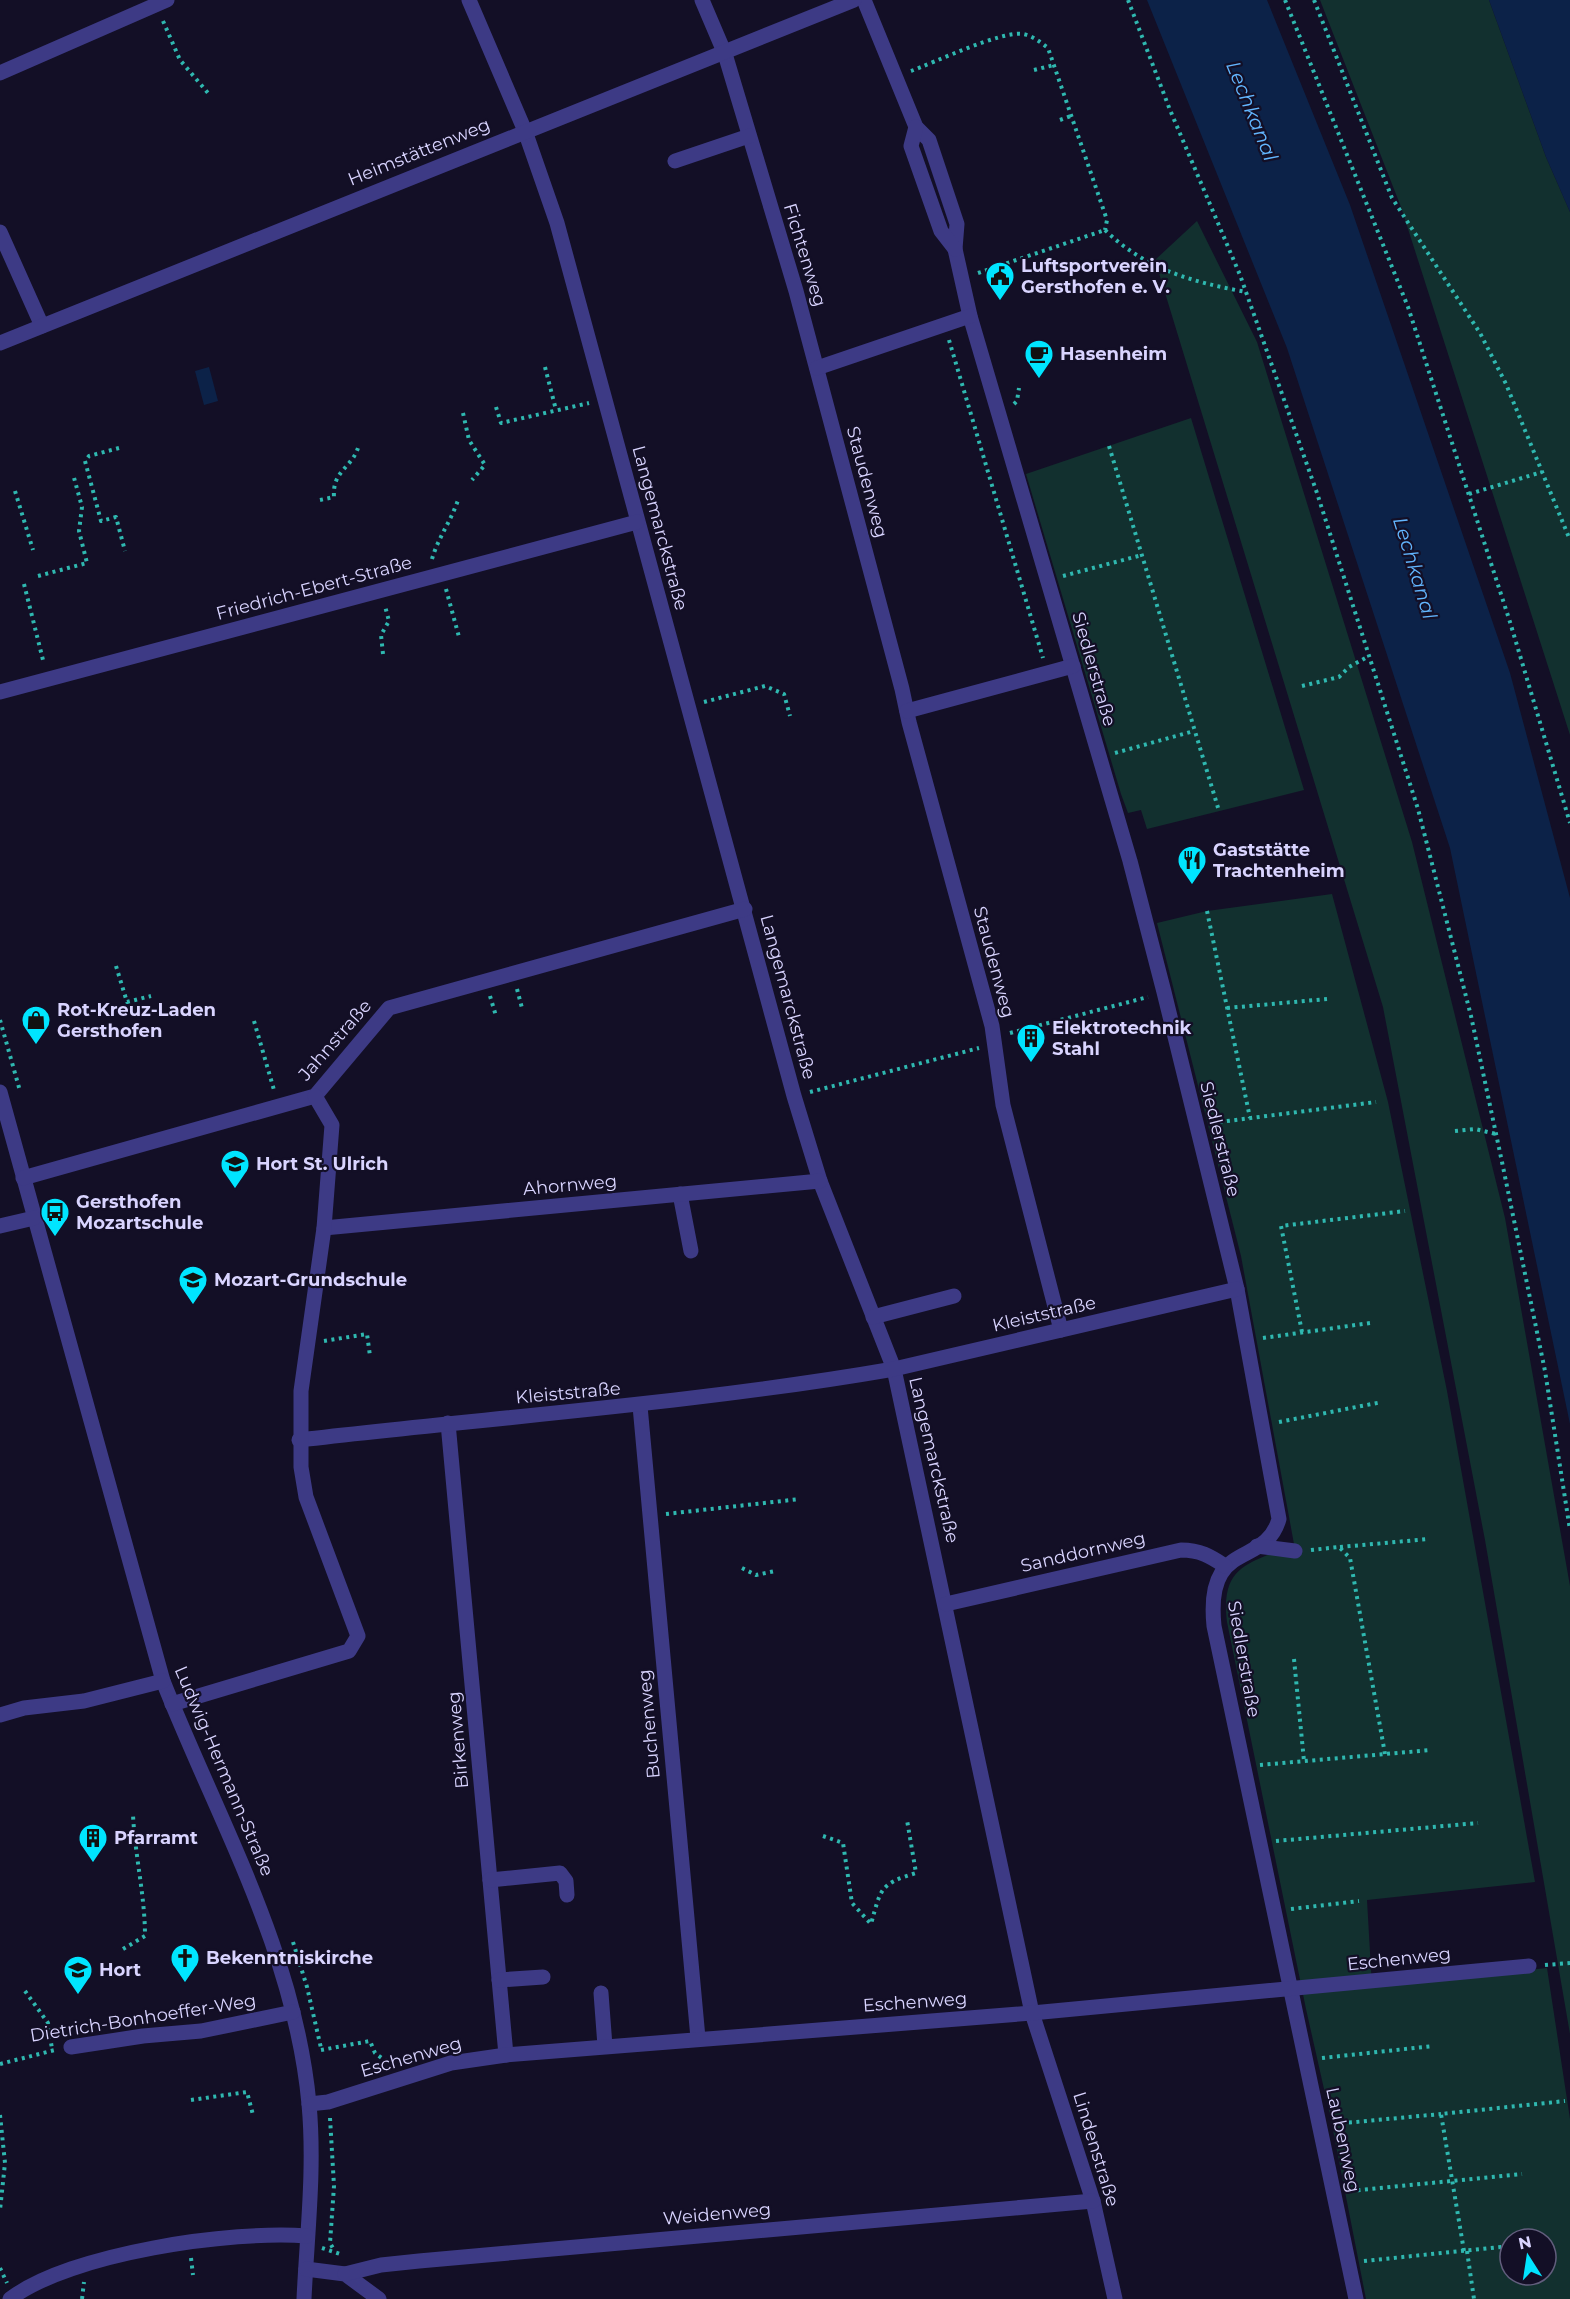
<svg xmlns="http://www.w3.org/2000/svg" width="1570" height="2299" font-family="Montserrat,sans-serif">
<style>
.green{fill:#12302f;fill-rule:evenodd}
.water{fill:#0c2248}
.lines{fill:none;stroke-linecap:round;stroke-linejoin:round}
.path{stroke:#2fb8b0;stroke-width:4;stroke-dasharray:3 4.5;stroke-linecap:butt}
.minor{stroke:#3d3a85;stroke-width:15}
.labels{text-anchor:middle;stroke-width:4.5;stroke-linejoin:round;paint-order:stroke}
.street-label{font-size:18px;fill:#d9d4ff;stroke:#130f26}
.poi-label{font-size:18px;font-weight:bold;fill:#d9d4ff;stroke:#130f26;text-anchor:start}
.water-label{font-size:20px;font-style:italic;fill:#62b6ff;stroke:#130f26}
</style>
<rect width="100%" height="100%" fill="#130f26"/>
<g class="green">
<polygon points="1320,0 1489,0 1546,157 1570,212 1570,735 1401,207"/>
<polygon points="1197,221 1257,342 1412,842 1505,1218 1570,1586 1570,2034 1485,1540 1383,1007 1155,260"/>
<polygon points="1191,418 1304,790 1147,829 1141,810 1128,813 1121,794 1026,474"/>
<path d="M1332,894L1388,1102L1447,1391L1535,1882L1367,1900L1372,1987L1547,1968L1570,2119V2299H1366L1331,2120L1306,2009L1227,1622C1220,1563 1251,1564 1294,1544L1241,1256L1157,923L1207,911ZM1510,2239H1546V2275H1510Z"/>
</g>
<g class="water">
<polygon points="1147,0 1267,0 1350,205 1510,673 1570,898 1570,1424 1450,848 1287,348"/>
<polygon points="1489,0 1570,0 1570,212 1546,157"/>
<polygon points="209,367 218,401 204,405 195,371"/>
</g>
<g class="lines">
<g class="path">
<polyline points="1128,0 1170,110 1240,275 1317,493 1418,809 1471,1016 1502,1162 1545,1371 1570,1530"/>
<polyline points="1285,0 1408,307 1510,622 1570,823"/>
<polyline points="1314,0 1392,198 1480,333 1506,384 1570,540"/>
<polyline points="163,21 180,60 208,93"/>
<polyline points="1034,70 1054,65"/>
<path d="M911,71C933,63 1003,30 1023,34C1033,36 1040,42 1048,48L1107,220L1105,230"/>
<polyline points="1060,120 1071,116"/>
<path d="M1105,230C1145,269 1192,282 1246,292"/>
<polyline points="978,273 1105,230"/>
<polyline points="949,340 1043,658"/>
<polyline points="545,367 556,410"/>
<polyline points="1014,404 1017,401 1019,388"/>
<polyline points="496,407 501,423 589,403"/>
<polyline points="463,413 469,440 485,465 472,480"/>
<polyline points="1109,446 1219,811"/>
<polyline points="119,448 89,456 85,461 101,521 116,517 125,551"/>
<polyline points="15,491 33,550"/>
<polyline points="1469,494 1542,472"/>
<path d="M320,500L334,497C332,469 354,468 359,444"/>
<path d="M432,559C438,538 451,521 458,500"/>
<polyline points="38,576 87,563 79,531 82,507 73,474"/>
<polyline points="1063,576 1142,555"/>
<polyline points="24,584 44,664"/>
<polyline points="446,589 459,637"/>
<polyline points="383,654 381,635 389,621 385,606"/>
<polyline points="1302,686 1339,677 1349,667 1369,656"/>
<polyline points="704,702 765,686 784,694 790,716"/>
<polyline points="1115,753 1194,731"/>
<polyline points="1207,911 1250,1118"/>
<polyline points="116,966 127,1002 151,996"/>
<polyline points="517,989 522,1008"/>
<polyline points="490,996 496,1016"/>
<polyline points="1227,1008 1327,999"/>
<polyline points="0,1020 20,1091"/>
<polyline points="254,1021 274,1090"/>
<polyline points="1010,1033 1148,997"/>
<polyline points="810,1092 979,1048"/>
<polyline points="1212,1123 1376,1102"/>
<polyline points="1455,1131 1475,1129 1496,1134"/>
<polyline points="1302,1332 1281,1226 1405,1211"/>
<polyline points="1263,1338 1370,1323"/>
<polyline points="324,1341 367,1334 370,1356"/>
<polyline points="1279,1422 1382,1402"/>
<polyline points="666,1514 800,1499"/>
<polyline points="1340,1547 1429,1539"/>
<polyline points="1311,1550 1339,1547 1350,1558 1385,1754"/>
<polyline points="742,1568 756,1575 775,1571"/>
<polyline points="1294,1659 1304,1761"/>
<polyline points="1260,1765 1431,1750"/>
<path d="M823,1836L843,1843L852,1903L871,1924C881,1889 879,1884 916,1873L907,1820"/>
<polyline points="1276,1841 1478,1823"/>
<polyline points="1291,1909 1359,1901"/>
<polyline points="293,1942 307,1987 321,2048"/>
<path d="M123,1949L145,1936C145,1896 135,1856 133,1815"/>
<polyline points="1545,1965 1570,1963"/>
<polyline points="25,1991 48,2023 52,2049"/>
<polyline points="321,2050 370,2041 375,2053 390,2064"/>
<polyline points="1322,2058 1433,2046"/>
<polyline points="0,2064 55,2050"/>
<polyline points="191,2100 247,2092 253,2115"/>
<polyline points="0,2115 5,2163 0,2210"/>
<polyline points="330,2118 334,2186 330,2243 334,2250"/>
<polyline points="1334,2124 1441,2114"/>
<polyline points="1350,2191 1522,2174"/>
<polyline points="322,2248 343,2255"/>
<polyline points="1464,2251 1441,2114 1565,2101"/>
<polyline points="1467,2251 1474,2299"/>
<polyline points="191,2258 193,2275"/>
<polyline points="1364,2261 1510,2246"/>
<polyline points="0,2268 7,2283"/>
<polyline points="82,2299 84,2282"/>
</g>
<g class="minor">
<polyline points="469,0 525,131 557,223 794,1096 820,1181 894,1369 1032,2013 1093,2201 1115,2299"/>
<polyline points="702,0 725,54 796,291 902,689 909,722 992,1026 1003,1105 1061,1330"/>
<path d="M864,0L916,127L929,140L957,224L955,249L970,316L1130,861L1164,992L1237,1289L1279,1519C1265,1569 1205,1537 1214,1626L1356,2299"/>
<polyline points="0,73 167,0"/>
<polyline points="916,127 911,146 941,231 955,249"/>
<polyline points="675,161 749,136"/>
<polyline points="0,232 42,326"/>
<polyline points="0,343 854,0"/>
<polyline points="817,368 970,316"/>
<polyline points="0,692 637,522"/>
<polyline points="907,711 1073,666"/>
<path d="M0,1092L163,1681C218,1820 295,1952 309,2104C315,2169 307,2234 304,2299"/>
<polyline points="23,1178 315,1096 389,1008 745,909"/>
<polyline points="680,1194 691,1251"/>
<polyline points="0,1226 34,1218"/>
<polyline points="324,1228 820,1181"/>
<polyline points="873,1317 954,1296"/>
<polyline points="640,1406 698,2038"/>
<polyline points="448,1423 506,2055"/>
<path d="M299,1440C497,1417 697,1403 894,1369L1237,1289"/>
<polyline points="1257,1546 1295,1551"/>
<path d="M946,1604L1181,1550C1200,1550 1210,1556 1225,1566"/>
<polyline points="172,1704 349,1651 358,1636 306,1497 301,1467 301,1391 324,1228 332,1125 315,1096"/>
<polyline points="0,1715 24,1708 84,1701 163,1681"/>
<polyline points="490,1880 560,1873 566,1881 567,1895"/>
<polyline points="499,1980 543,1977"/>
<polyline points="601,1993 605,2046"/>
<polyline points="71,2047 143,2036 201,2031 293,2012"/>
<polyline points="309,2104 328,2102 451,2063 506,2055 1032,2013 1529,1966"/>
<polyline points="306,2269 345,2274 379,2299"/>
<polyline points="345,2274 381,2265 419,2261 1093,2201"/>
<path d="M10,2299C70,2253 233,2230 307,2236"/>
</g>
</g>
<defs>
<g id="civic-pin" transform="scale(1.5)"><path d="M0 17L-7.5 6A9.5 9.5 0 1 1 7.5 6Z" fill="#00e5ff" stroke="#130f26"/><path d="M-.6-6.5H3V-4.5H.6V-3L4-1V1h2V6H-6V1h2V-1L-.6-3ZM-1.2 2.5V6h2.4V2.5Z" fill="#111"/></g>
<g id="cafe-pin" transform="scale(1.5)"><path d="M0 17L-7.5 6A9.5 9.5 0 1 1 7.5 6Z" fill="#00e5ff" stroke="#130f26"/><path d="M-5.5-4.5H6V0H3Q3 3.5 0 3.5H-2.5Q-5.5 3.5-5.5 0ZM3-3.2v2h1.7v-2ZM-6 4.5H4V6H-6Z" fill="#111"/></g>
<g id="restaurant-pin" transform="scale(1.5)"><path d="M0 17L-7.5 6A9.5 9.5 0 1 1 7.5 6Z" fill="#00e5ff" stroke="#130f26"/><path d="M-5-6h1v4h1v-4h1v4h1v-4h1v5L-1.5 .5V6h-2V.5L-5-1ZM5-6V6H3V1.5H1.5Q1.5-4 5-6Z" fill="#111"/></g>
<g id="shop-pin" transform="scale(1.5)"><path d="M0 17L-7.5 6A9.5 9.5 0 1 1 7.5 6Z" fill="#00e5ff" stroke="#130f26"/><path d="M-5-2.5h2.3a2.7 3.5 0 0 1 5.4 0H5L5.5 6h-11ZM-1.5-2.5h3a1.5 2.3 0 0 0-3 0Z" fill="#111"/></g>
<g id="building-pin" transform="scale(1.5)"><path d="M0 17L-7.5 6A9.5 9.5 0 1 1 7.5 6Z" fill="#00e5ff" stroke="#130f26"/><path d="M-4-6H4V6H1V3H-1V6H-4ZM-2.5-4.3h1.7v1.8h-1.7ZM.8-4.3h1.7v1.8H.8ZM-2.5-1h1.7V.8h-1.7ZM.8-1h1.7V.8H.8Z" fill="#111"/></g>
<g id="school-pin" transform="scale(1.5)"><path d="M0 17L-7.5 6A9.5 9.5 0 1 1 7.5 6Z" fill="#00e5ff" stroke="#130f26"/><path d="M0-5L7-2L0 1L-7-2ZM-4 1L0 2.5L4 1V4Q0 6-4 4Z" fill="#111"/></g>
<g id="bus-pin" transform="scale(1.5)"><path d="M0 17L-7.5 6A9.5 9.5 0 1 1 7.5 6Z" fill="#00e5ff" stroke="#130f26"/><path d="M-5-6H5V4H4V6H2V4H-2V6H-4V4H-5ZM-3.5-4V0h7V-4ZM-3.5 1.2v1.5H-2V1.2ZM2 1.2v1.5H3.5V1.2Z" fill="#111"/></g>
<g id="church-pin" transform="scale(1.5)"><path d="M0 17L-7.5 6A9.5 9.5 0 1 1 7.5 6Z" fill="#00e5ff" stroke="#130f26"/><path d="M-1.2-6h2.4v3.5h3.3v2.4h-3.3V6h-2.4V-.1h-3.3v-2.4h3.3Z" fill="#111"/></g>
</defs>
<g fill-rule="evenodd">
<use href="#civic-pin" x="1000" y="276"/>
<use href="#cafe-pin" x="1039" y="354"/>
<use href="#restaurant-pin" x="1192" y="860"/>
<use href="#shop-pin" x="36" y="1020"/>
<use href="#building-pin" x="1031" y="1038"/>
<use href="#school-pin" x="235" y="1164"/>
<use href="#bus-pin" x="55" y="1212"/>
<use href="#school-pin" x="193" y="1280"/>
<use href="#building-pin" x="93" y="1838"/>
<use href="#church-pin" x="185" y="1958"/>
<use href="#school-pin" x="78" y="1970"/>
</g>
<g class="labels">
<g class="street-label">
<text transform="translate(419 152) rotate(-22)" y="6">Heimstättenweg</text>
<text transform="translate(805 255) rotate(73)" y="6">Fichtenweg</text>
<text transform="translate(867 482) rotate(75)" y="6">Staudenweg</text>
<text transform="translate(660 528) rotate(75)" y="6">Langemarckstraße</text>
<text transform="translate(314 588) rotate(-15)" y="6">Friedrich-Ebert-Straße</text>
<text transform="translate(1094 669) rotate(74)" y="6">Siedlerstraße</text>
<text transform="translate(994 962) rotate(75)" y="6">Staudenweg</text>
<text transform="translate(788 997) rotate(75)" y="6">Langemarckstraße</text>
<text transform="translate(335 1040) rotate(-49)" y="6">Jahnstraße</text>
<text transform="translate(1220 1139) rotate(76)" y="6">Siedlerstraße</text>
<text transform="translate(570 1185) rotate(-5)" y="6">Ahornweg</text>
<text transform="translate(1044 1314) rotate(-13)" y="6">Kleiststraße</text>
<text transform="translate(568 1393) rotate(-5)" y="6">Kleiststraße</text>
<text transform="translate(934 1460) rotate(77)" y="6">Langemarckstraße</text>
<text transform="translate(1083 1552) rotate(-13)" y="6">Sanddornweg</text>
<text transform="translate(1244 1659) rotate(80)" y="6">Siedlerstraße</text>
<text transform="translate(649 1724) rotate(-95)" y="6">Buchenweg</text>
<text transform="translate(458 1740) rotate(-95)" y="6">Birkenweg</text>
<text transform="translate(224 1771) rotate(67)" y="6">Ludwig-Hermann-Straße</text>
<text transform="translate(1399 1959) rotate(-6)" y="6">Eschenweg</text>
<text transform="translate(915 2002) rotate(-4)" y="6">Eschenweg</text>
<text transform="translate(143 2018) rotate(-9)" y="6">Dietrich-Bonhoeffer-Weg</text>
<text transform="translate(411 2057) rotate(-16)" y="6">Eschenweg</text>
<text transform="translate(1343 2140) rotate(78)" y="6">Laubenweg</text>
<text transform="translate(1096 2149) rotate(73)" y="6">Lindenstraße</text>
<text transform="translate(717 2214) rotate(-5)" y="6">Weidenweg</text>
</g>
<g class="poi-label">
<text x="1021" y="272">Luftsportverein<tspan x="1021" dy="21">Gersthofen e. V.</tspan></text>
<text x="1060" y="360">Hasenheim</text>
<text x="1213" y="856">Gaststätte<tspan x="1213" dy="21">Trachtenheim</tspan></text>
<text x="57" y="1016">Rot-Kreuz-Laden<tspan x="57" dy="21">Gersthofen</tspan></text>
<text x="1052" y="1034">Elektrotechnik<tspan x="1052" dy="21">Stahl</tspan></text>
<text x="256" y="1170">Hort St. Ulrich</text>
<text x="76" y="1208">Gersthofen<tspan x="76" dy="21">Mozartschule</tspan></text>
<text x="214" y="1286">Mozart-Grundschule</text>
<text x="114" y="1844">Pfarramt</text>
<text x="206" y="1964">Bekenntniskirche</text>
<text x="99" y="1976">Hort</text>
</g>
<g class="water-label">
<text transform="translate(1252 111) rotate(68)" y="7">Lechkanal</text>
<text transform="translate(1415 568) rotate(73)" y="7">Lechkanal</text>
</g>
</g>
<g transform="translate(1528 2257) rotate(348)"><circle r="28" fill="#130f26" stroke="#625e7d" stroke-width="1.5"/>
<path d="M0-4.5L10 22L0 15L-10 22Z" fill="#00e5ff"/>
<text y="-9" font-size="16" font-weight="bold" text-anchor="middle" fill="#d9d4ff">N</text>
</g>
</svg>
